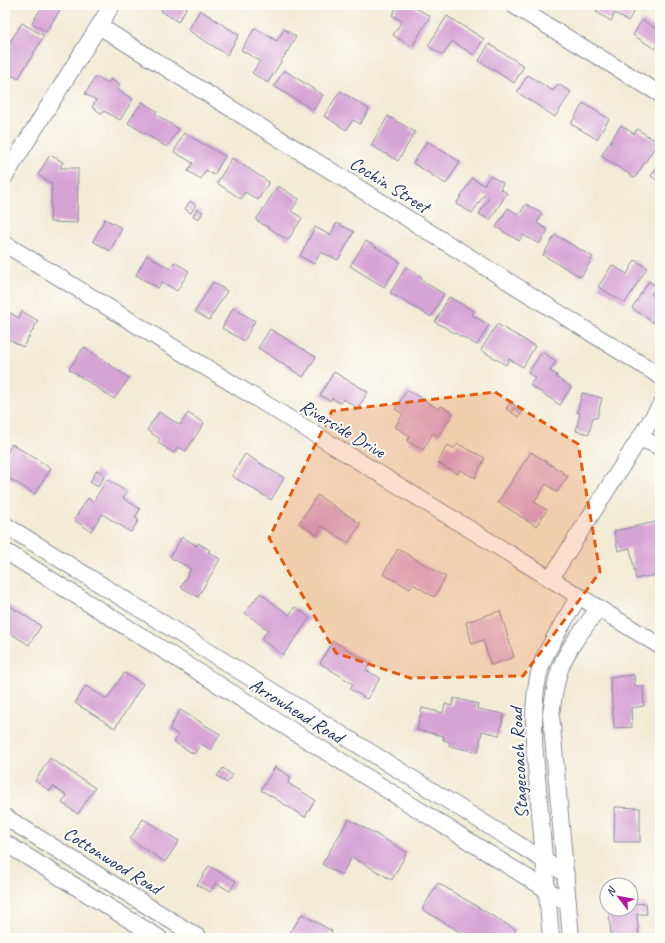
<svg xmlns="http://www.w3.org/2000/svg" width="665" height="943" font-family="Caveat,sans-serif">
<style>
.building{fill:#d6a3d5}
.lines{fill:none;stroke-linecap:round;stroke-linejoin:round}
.minor-casing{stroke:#868d9a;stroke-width:18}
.minor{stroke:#fff;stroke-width:16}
.marked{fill:#e8590c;fill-opacity:0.2;stroke:#e8590c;stroke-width:3;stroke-dasharray:8 5;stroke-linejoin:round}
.labels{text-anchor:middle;stroke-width:4;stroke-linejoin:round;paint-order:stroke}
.street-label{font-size:19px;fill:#1b2f5e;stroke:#fdfcf7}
</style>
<rect width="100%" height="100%" fill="#fdfcf7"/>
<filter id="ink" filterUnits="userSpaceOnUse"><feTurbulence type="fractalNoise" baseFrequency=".025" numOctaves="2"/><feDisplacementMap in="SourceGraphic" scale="8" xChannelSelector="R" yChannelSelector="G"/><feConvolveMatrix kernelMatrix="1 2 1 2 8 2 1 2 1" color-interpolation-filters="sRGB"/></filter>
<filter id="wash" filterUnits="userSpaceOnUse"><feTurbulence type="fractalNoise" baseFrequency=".012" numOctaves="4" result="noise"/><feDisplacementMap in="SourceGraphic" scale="16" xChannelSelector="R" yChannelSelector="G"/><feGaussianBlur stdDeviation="0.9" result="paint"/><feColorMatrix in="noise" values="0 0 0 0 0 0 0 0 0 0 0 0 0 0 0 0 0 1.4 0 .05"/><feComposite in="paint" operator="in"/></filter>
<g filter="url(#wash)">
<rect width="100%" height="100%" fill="#f2ebd5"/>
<g id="blocks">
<g class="building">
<polygon points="43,5 63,5 46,32 32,23"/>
<polygon points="165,5 188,5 178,22 161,11"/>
<polygon points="398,5 415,5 414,7 430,16 412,47 393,35 402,21 392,15"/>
<polygon points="600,5 631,5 636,8 628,21 615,13 611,21 596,12"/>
<polygon points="200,10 239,35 227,55 188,30"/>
<polygon points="447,16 484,39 474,55 452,41 443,55 428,46"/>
<polygon points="642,20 660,31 660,41 655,49 633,35"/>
<polygon points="22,23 44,36 18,79 5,71 8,63 5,61 5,50"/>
<polygon points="255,28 277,41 284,29 296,37 268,83 252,73 260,61 241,50"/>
<polygon points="489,44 524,66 514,83 479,61"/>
<polygon points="284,70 323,95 313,110 274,86"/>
<polygon points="528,75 553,91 558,84 571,92 555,117 517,92"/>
<polygon points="96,76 108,83 110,79 120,85 117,90 133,99 120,120 104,111 102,114 92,107 96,100 85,94"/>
<polygon points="340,91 369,109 360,124 353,120 346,130 324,116"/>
<polygon points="142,102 157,111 155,114 179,129 167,147 128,123"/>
<polygon points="583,103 609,119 597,139 571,124"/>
<polygon points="388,116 415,132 398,161 371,145"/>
<polygon points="621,125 634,134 637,129 658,142 635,178 601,156"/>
<polygon points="184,133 225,156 214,175 206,170 201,179 188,171 193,163 174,152"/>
<polygon points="427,141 460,162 446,184 413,163"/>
<polygon points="50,155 63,162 60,168 78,168 77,223 50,222 52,184 38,175"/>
<polygon points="232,158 269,182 258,200 245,192 241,199 217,183"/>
<polygon points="660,162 660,182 651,176"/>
<polygon points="490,176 503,183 500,189 507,193 490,220 479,214 489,198 484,195 472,213 456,204 472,178 484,185"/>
<polygon points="278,186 299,199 291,211 302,218 288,240 256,220"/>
<polygon points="190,201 196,205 191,213 185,209"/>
<polygon points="526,204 542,214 537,223 548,230 539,244 523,235 519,241 496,227 508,208 519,215"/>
<polygon points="197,209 203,212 199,219 193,216"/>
<polygon points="105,219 122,228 110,251 93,241"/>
<polygon points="337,223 354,232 338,260 321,252 314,264 300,256 315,227 330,235"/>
<polygon points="555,235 593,257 581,277 543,255"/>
<polygon points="366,241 400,262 384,287 350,266"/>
<polygon points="147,255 170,269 174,262 189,271 177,291 162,282 158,288 136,275"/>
<polygon points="635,260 647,268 625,303 598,287 612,265 627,274"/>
<polygon points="406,267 422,277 421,280 444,294 431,317 390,293"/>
<polygon points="649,281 656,286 651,294 660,299 660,327 632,308"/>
<polygon points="213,282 227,291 209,320 195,312"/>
<polygon points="449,297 474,311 472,315 489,325 477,345 435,322"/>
<polygon points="233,308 255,321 244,341 222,328"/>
<polygon points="5,310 19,318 22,311 38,321 23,347 5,337"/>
<polygon points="497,324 535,346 523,367 509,359 506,365 481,350"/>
<polygon points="270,329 316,357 303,377 258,348"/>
<polygon points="84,347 129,378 114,399 69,369"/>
<polygon points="542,352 556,361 550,371 557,375 556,377 571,387 560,405 530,385 535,378 528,373"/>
<polygon points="334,372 368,392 358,408 343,399 340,403 332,398 330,401 320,395"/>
<polygon points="407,390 439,409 441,406 453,413 439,436 433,433 423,450 407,441 410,436 395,427 403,414 395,409"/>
<polygon points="582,393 602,398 597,418 593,417 589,434 576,431 580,413 577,413"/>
<polygon points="510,402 515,405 511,412 506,409"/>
<polygon points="515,408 522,412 519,417 512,413"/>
<polygon points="159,412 180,425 188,413 204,423 186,451 178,447 174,453 158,443 160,439 147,430"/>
<polygon points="12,444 51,468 35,494 5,476 5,456"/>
<polygon points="458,444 485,458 475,478 460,470 458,474 438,463 447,445 454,448"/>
<polygon points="531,452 568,476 557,492 546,484 534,502 547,510 536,526 498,502"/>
<polygon points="245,454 284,478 271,500 232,476"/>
<polygon points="97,470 105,475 98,487 90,482"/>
<polygon points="107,479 127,492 123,498 140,509 135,518 139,520 131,532 102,514 91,531 74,520 88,498 93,502"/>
<polygon points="317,495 361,524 348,543 322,526 317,535 299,523"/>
<polygon points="656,522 660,540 660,574 636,579 630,548 618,551 614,531"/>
<polygon points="182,537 197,546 198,543 210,550 208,552 220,559 198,597 181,587 191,569 170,557"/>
<polygon points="398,549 446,577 434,597 413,584 410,589 383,574"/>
<polygon points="260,593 289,615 295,607 310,618 283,655 261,639 268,630 245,613"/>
<polygon points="7,604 41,626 29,645 5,630 5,608"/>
<polygon points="500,611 514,657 491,665 483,640 472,644 466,622"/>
<polygon points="333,641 370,663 366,670 380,678 367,699 350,689 353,684 320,663"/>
<polygon points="124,673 143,684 115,728 75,703 86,686 107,699"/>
<polygon points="634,675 635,686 643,686 644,706 631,708 632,727 614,728 610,677"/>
<polygon points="454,698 478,704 477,709 504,714 499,735 482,731 478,752 449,746 450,742 443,740 444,736 417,730 422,708 443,713 445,704 452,706"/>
<polygon points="180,710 220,734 211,750 201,744 194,754 174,742 178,735 169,729"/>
<polygon points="50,758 95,788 78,814 62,803 67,796 53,786 50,791 35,781"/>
<polygon points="275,767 291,777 288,783 315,800 305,817 261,790"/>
<polygon points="223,768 232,775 227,783 217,776"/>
<polygon points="615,807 640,808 640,842 614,842"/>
<polygon points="143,819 179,841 165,862 130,839"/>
<polygon points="349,819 407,852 392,880 352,857 341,875 322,864"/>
<polygon points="209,866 236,881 230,891 216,883 210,892 197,885"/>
<polygon points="438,883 516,930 511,938 470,938 422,909"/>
<polygon points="631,885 634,885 635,904 646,903 647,914 637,914 639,938 611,938 609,909 631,909"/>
<polygon points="302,914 332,931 328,938 292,938 288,936"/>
</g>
</g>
</g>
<g filter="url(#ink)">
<use href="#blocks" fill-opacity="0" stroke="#868d9a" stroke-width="1"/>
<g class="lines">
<g class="minor-casing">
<g id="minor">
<polyline points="513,5 660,94"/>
<polyline points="99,26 660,376"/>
<polyline points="5,176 112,5"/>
<polyline points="5,244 660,646"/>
<polyline points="640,438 660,447"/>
<polyline points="5,525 566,874"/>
<polyline points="5,551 568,903"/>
<polyline points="551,578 660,406"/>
<polyline points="5,817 199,938"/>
<polyline points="5,843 159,938"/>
<path d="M551,938L534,743C534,715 533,685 544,658C554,637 567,616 579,596"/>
<path d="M571,938L551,715C553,699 555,684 560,669C568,647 585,627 599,608"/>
</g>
</g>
<use href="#minor" class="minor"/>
</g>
</g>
<path class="marked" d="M495,392L578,444L600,572L523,676L410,678L336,653L269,538L332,411Z"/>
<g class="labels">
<g class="street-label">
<text transform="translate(390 184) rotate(32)" y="7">Cochin Street</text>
<text transform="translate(343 428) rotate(31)" y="7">Riverside Drive</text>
<text transform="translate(297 710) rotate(32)" y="7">Arrowhead Road</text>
<text transform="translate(518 763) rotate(-93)" y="7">Stagecoach Road</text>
<text transform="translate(113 860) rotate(32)" y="7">Cottonwood Road</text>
</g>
</g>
<rect width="665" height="943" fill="none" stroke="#fdfcf7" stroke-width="20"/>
<g transform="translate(619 897) rotate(302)"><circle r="19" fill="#fdfcf7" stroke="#a3aaba"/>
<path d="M0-3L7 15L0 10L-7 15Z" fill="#b5179e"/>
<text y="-6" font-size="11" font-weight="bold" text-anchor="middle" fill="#1b2f5e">N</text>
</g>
</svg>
